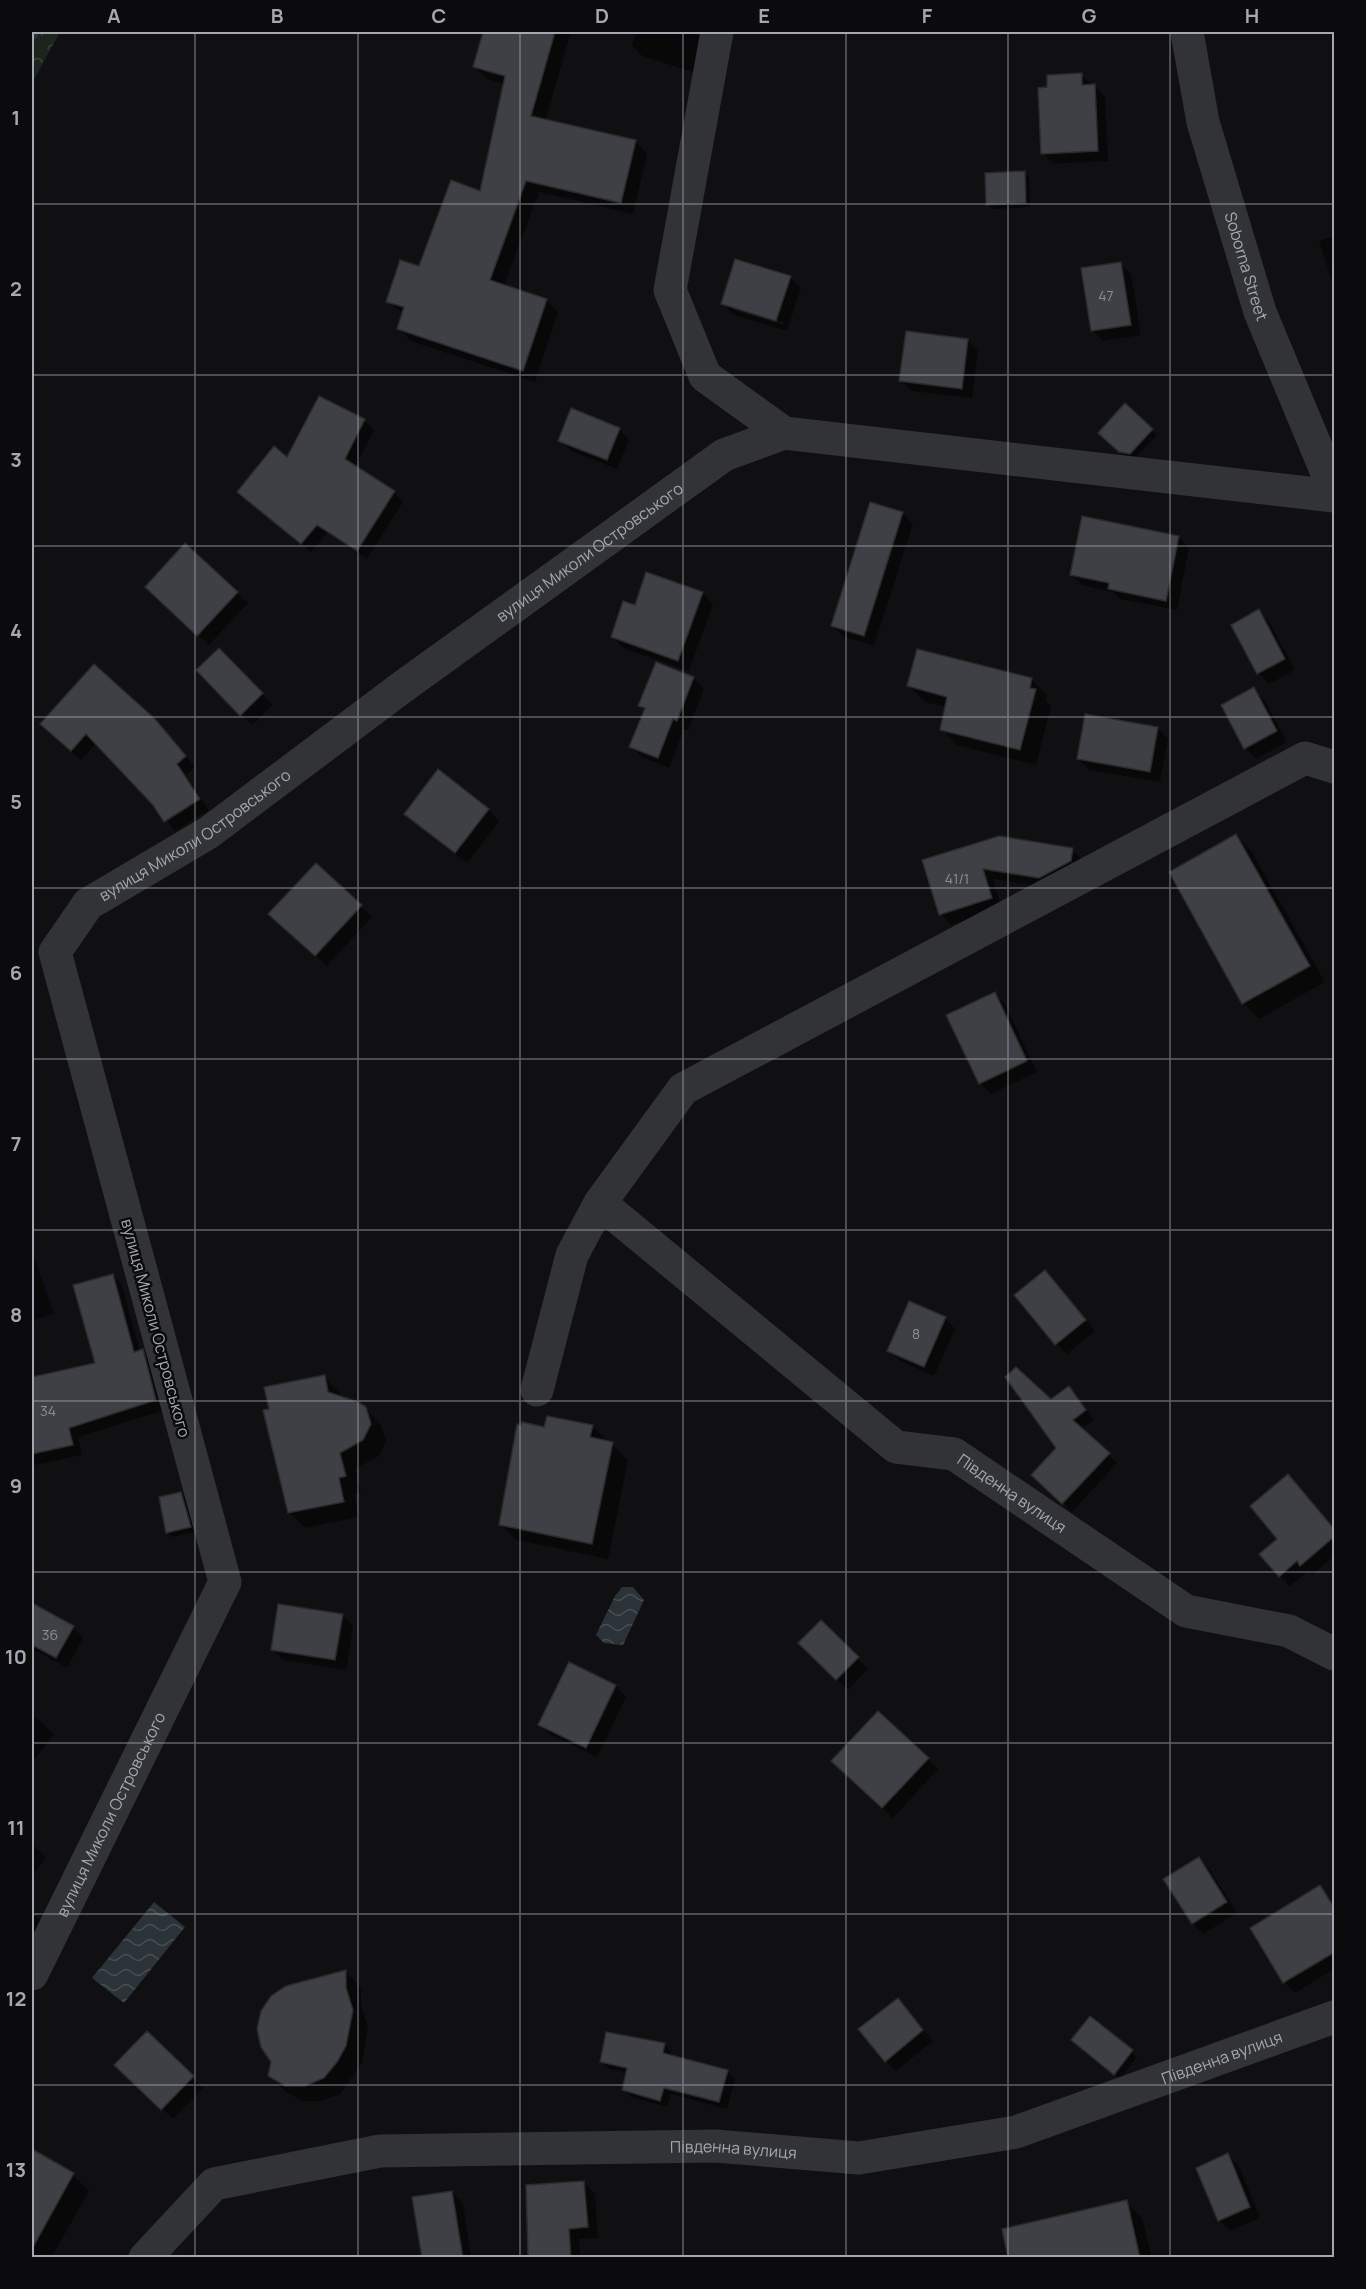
<svg xmlns="http://www.w3.org/2000/svg" width="1366" height="2289" font-family="Manrope,sans-serif">
<style>
.forest{fill:url(#forest-crowns)}
.water{fill:url(#water-waves)}
.shadow{fill:#0007;fill-rule:evenodd}
.lines{fill:none;stroke-linecap:round;stroke-linejoin:round}
.stream{stroke:#2b3339;stroke-width:12}
.building{fill:#3f4045;stroke:#2a2b2d;stroke-width:1.5}
.minor{stroke:#323336;stroke-width:33}
.grid{fill:none;stroke:#a3a8b1;stroke-width:1.5;stroke-opacity:0.55}
.labels{text-anchor:middle;stroke-width:5;stroke-linejoin:round;paint-order:stroke}
.number-label{font-size:14px;fill:#8a8e96}
.street-label{font-size:16px;fill:#a3a8b1;stroke:#0b0b0d}
.neatline{fill:none;stroke:#a3a8b1;stroke-width:2}
.grid-label{font-size:20px;text-anchor:middle;font-weight:bold;fill:#a3a8b1}
</style>
<defs>
<pattern id="forest-crowns" width="20" height="18" patternUnits="userSpaceOnUse" patternTransform="scale(1.5)"><rect width="20" height="18" fill="#1d241e"/><path d="M2 6a3 3 0 1 1 6 0M12 15a3 3 0 1 1 6 0" fill="none" stroke="#3b413c"/></pattern>
<pattern id="water-waves" width="16" height="10" patternUnits="userSpaceOnUse" patternTransform="scale(1.5)"><rect width="16" height="10" fill="#2b3339"/><path d="M0 5q4-4 8 0t8 0" fill="none" stroke="#474e53"/></pattern>
</defs>
<rect width="100%" height="100%" fill="#101012"/>
<polygon class="forest" points="32,32 60,32 32,83"/>
<g class="water">
<polygon points="622,1587 633,1587 644,1600 623,1645 604,1643 596,1635 615,1596"/>
<polygon points="154,1902 185,1927 124,2003 92,1978"/>
</g>
<g class="shadow">
<polygon points="484,32 571,32 545,121 635,141 647,154 633,214 539,192 504,286 546,300 558,312 535,382 411,341 399,329 404,314 388,301 420,268 482,193 505,84 487,79 475,67"/>
<polygon points="636,32 695,32 704,40 693,72 642,56 632,45"/>
<polygon points="1081,75 1105,96 1108,161 1053,164 1043,153 1049,89"/>
<polygon points="1024,172 1029,177 1030,207 992,209 987,204"/>
<polygon points="1334,236 1334,287 1319,241"/>
<polygon points="1120,263 1131,274 1141,335 1103,341 1092,330"/>
<path d="M790,277L801,288L787,331L734,315L723,304ZM734,307L784,322L783,325L734,310Z"/>
<polygon points="967,340 978,351 972,398 912,391 901,381"/>
<polygon points="320,398 364,420 374,430 355,467 394,492 403,502 367,559 327,533 311,552 248,501 288,460"/>
<polygon points="1125,405 1157,435 1135,458 1125,457 1100,433"/>
<polygon points="619,429 629,440 617,469 571,451 560,440"/>
<polygon points="902,513 913,524 874,646 843,636 833,626"/>
<polygon points="1179,537 1189,548 1177,610 1120,599 1113,592 1082,585 1072,574"/>
<polygon points="185,545 248,603 209,645 157,598"/>
<polygon points="702,593 713,604 689,671 623,648 613,637 635,607"/>
<polygon points="1259,611 1269,622 1295,670 1269,684 1258,673"/>
<polygon points="219,650 273,705 252,725 198,670"/>
<polygon points="693,678 704,689 688,730 684,729 669,768 642,757 631,747 646,710 640,705"/>
<polygon points="1031,679 1047,695 1046,701 1051,706 1036,765 957,745 941,729 946,707 925,702 909,686"/>
<polygon points="1253,689 1264,700 1287,742 1256,759 1246,748 1223,706"/>
<polygon points="1157,728 1168,739 1160,782 1089,770 1078,759"/>
<polygon points="165,731 195,767 186,775 209,810 175,831 154,804 96,743 81,760 52,734"/>
<polygon points="488,810 499,821 467,863 406,814"/>
<polygon points="1236,836 1252,852 1325,982 1259,1019 1243,1003"/>
<polygon points="1072,850 1083,860 1050,888 993,879 1002,908 951,925 941,914 924,861"/>
<polygon points="316,865 372,917 327,966 281,924"/>
<polygon points="994,994 1005,1004 1037,1072 991,1094 980,1083"/>
<polygon points="32,1251 54,1313 32,1321"/>
<polygon points="112,1275 122,1285 140,1352 152,1361 165,1410 78,1437 82,1455 35,1465 32,1461 32,1379 97,1364"/>
<polygon points="1055,1283 1095,1331 1067,1354 1056,1344"/>
<polygon points="945,1318 955,1329 934,1376 900,1361 889,1351"/>
<polygon points="325,1377 340,1393 341,1398 365,1408 381,1425 386,1441 379,1456 355,1469 361,1492 354,1494 359,1517 305,1528 289,1512 270,1410"/>
<polygon points="1069,1388 1094,1420 1081,1429 1117,1463 1072,1512 1033,1475 1058,1448 1051,1401"/>
<polygon points="592,1426 628,1460 608,1559 516,1540 500,1524 545,1428"/>
<polygon points="181,1494 186,1499 195,1532 172,1537 167,1532"/>
<polygon points="1334,1530 1334,1556 1312,1575 1308,1571 1290,1586 1280,1576 1279,1539"/>
<polygon points="32,1605 73,1627 83,1638 67,1668 32,1648"/>
<polygon points="342,1615 353,1626 346,1670 283,1660 273,1650"/>
<polygon points="821,1622 868,1669 848,1690 800,1643"/>
<polygon points="616,1686 626,1697 597,1757 551,1735 540,1724"/>
<polygon points="32,1714 54,1734 34,1760 32,1758"/>
<polygon points="928,1759 938,1769 893,1818 843,1772"/>
<polygon points="32,1844 46,1857 32,1876"/>
<polygon points="1199,1859 1210,1870 1237,1913 1203,1934 1193,1924 1166,1880"/>
<polygon points="1320,1887 1334,1904 1334,1969 1295,1993 1284,1982"/>
<polygon points="32,1914 44,1923 32,1949"/>
<polygon points="346,1972 361,1988 361,2005 368,2027 362,2063 340,2094 321,2101 302,2101 285,2091 269,2075"/>
<polygon points="898,2000 933,2041 896,2071 886,2061"/>
<polygon points="1090,2018 1137,2057 1120,2079 1078,2045"/>
<polygon points="147,2033 203,2088 173,2119 116,2065"/>
<polygon points="664,2044 671,2052 671,2056 727,2071 735,2079 727,2109 671,2094 667,2107 631,2097 623,2090 628,2073 610,2069 602,2062"/>
<polygon points="32,2152 73,2175 89,2191 51,2258 32,2258"/>
<polygon points="1228,2155 1239,2166 1260,2218 1230,2231 1219,2220"/>
<polygon points="584,2183 595,2194 598,2238 579,2239 580,2258 529,2258"/>
<polygon points="452,2192 463,2203 471,2258 424,2258"/>
<polygon points="1126,2202 1142,2218 1152,2258 1010,2258"/>
</g>
<g class="lines">
<polyline class="stream" points="32,34 33,32"/>
</g>
<g class="building">
<polygon points="483,32 555,32 531,116 636,140 621,203 526,181 490,280 547,299 523,371 397,329 404,307 386,302 400,260 419,266 451,180 480,191 505,76 473,67"/>
<polygon points="1082,73 1082,85 1095,84 1098,151 1041,154 1038,88 1047,87 1047,75"/>
<polygon points="1025,171 1026,203 986,205 985,173"/>
<polygon points="735,259 791,276 776,321 721,304"/>
<polygon points="1121,262 1131,325 1091,331 1081,268"/>
<polygon points="906,331 968,339 962,389 899,381"/>
<polygon points="319,396 365,419 345,459 395,491 357,551 317,525 301,544 237,492 274,446 287,457"/>
<polygon points="1125,403 1153,429 1130,454 1119,452 1098,433"/>
<polygon points="571,408 620,428 607,460 558,441"/>
<polygon points="870,502 903,512 864,636 831,626"/>
<polygon points="1082,516 1179,536 1166,601 1108,589 1109,583 1070,575"/>
<polygon points="185,543 238,592 197,636 145,587"/>
<polygon points="646,572 703,592 678,661 611,637 623,601 635,605"/>
<polygon points="1259,609 1285,659 1257,674 1231,625"/>
<polygon points="219,648 263,693 240,716 196,670"/>
<polygon points="917,649 1032,678 1030,688 1036,689 1020,750 940,730 947,697 907,686"/>
<polygon points="656,662 694,677 677,721 673,719 658,758 629,747 645,708 638,706"/>
<polygon points="94,664 155,719 186,756 177,764 200,799 164,822 153,805 86,734 71,751 40,724"/>
<polygon points="1254,687 1277,731 1244,749 1221,705"/>
<polygon points="1085,714 1158,727 1150,772 1077,759"/>
<polygon points="438,769 489,809 455,853 404,814"/>
<polygon points="1236,834 1310,966 1242,1004 1169,872"/>
<polygon points="999,836 1073,848 1071,861 1039,878 983,869 992,898 939,915 922,860"/>
<polygon points="316,863 362,905 315,956 268,914"/>
<polygon points="995,992 1027,1061 979,1084 946,1015"/>
<polygon points="1045,1270 1086,1320 1055,1345 1014,1295"/>
<polygon points="113,1274 134,1352 143,1349 156,1400 69,1428 73,1445 32,1454 32,1377 95,1363 73,1285"/>
<polygon points="909,1301 946,1317 924,1367 887,1351"/>
<polygon points="1016,1367 1051,1399 1069,1386 1086,1410 1073,1420 1110,1453 1062,1504 1031,1475 1056,1448 1005,1377"/>
<polygon points="325,1375 328,1392 358,1402 366,1407 371,1424 363,1440 340,1453 346,1476 339,1478 344,1502 288,1513 263,1410 269,1409 264,1387"/>
<polygon points="547,1416 593,1425 590,1437 613,1442 592,1544 499,1525 517,1424 521,1425 522,1422 544,1427"/>
<polygon points="1288,1474 1335,1530 1335,1536 1300,1566 1297,1561 1279,1577 1259,1554 1277,1539 1250,1506"/>
<polygon points="181,1492 191,1527 166,1533 159,1497"/>
<polygon points="32,1603 74,1626 56,1658 32,1645"/>
<polygon points="278,1604 343,1614 335,1660 271,1650"/>
<polygon points="821,1620 859,1657 836,1680 798,1643"/>
<polygon points="569,1662 616,1685 586,1748 538,1725"/>
<polygon points="878,1711 929,1758 882,1808 831,1761"/>
<polygon points="1199,1857 1227,1902 1192,1924 1163,1879"/>
<polygon points="1320,1885 1335,1909 1335,1952 1283,1983 1250,1928"/>
<polygon points="346,1970 346,1988 353,2010 346,2046 337,2062 324,2078 305,2086 285,2086 268,2076 271,2062 261,2047 257,2029 261,2011 271,1996 286,1986"/>
<polygon points="898,1998 923,2030 885,2062 858,2029"/>
<polygon points="1090,2016 1133,2050 1114,2075 1071,2040"/>
<polygon points="147,2031 194,2076 161,2110 114,2065"/>
<polygon points="606,2032 665,2043 663,2053 728,2070 719,2102 664,2088 660,2101 622,2090 627,2068 600,2062"/>
<polygon points="32,2149 74,2173 32,2249"/>
<polygon points="1228,2153 1250,2207 1218,2221 1196,2168"/>
<polygon points="584,2181 588,2227 569,2229 571,2258 528,2258 526,2185"/>
<polygon points="452,2191 463,2258 422,2258 412,2197"/>
<polygon points="1127,2200 1140,2258 1008,2258 1002,2229"/>
</g>
<g class="lines">
<g class="minor">
<path id="s1" d="M1187,32L1203,122L1260,312L1334,490"/>
<polyline points="784,433 1334,496"/>
<path id="s2" d="M600,1203L896,1447L954,1454L1186,1611L1289,1631L1334,1654"/>
<polyline points="537,1390 572,1255 600,1203 683,1089 1305,758 1334,767"/>
<path id="s3" d="M32,1974L225,1582L55,952L88,904L208,833L401,688L724,455L784,433L705,376L670,290L717,32"/>
<path id="s4" d="M145,2258L214,2184L380,2151L716,2146L859,2158L1016,2132L1334,2017"/>
</g>
</g>
<path class="grid" d="M195,32V2258M358,32V2258M520,32V2258M683,32V2258M846,32V2258M1008,32V2258M1170,32V2258M32,204H1334M32,375H1334M32,546H1334M32,717H1334M32,888H1334M32,1059H1334M32,1230H1334M32,1401H1334M32,1572H1334M32,1743H1334M32,1914H1334M32,2085H1334"/>
<g class="labels">
<g class="number-label">
<text x="1106" y="301">47</text>
<text x="957" y="884">41/1</text>
<text x="916" y="1339">8</text>
<text x="48" y="1416">34</text>
<text x="50" y="1640">36</text>
</g>
<g class="street-label">
<text dy="6" stroke="none"><textPath href="#s1" startOffset="242">Soborna Street</textPath></text>
<text dy="6" stroke="none"><textPath href="#s3" startOffset="1761">вулиця Миколи Островського</textPath></text>
<text dy="6" stroke="none"><textPath href="#s3" startOffset="1275">вулиця Миколи Островського</textPath></text>
<text transform="translate(156 1328) rotate(75)" y="6">вулиця Миколи Островського</text>
<text dy="6" stroke="none"><textPath href="#s2" startOffset="512">Південна вулиця</textPath></text>
<text dy="6" stroke="none"><textPath href="#s3" startOffset="178">вулиця Миколи Островського</textPath></text>
<text dy="6" stroke="none"><textPath href="#s4" startOffset="1128">Південна вулиця</textPath></text>
<text dy="6" stroke="none"><textPath href="#s4" startOffset="624">Південна вулиця</textPath></text>
</g>
</g>
<rect width="1366" height="2289" fill="none" stroke="#0b0b0d" stroke-width="66"/>
<rect x="33" y="33" width="1300" height="2223" class="neatline"/>
<g class="grid-label">
<text x="114" y="23">A</text>
<text x="277" y="23">B</text>
<text x="439" y="23">C</text>
<text x="602" y="23">D</text>
<text x="764" y="23">E</text>
<text x="927" y="23">F</text>
<text x="1089" y="23">G</text>
<text x="1252" y="23">H</text>
<text x="16" y="125">1</text>
<text x="16" y="296">2</text>
<text x="16" y="467">3</text>
<text x="16" y="638">4</text>
<text x="16" y="809">5</text>
<text x="16" y="980">6</text>
<text x="16" y="1151">7</text>
<text x="16" y="1322">8</text>
<text x="16" y="1493">9</text>
<text x="16" y="1664">10</text>
<text x="16" y="1835">11</text>
<text x="16" y="2006">12</text>
<text x="16" y="2177">13</text>
</g>
</svg>
